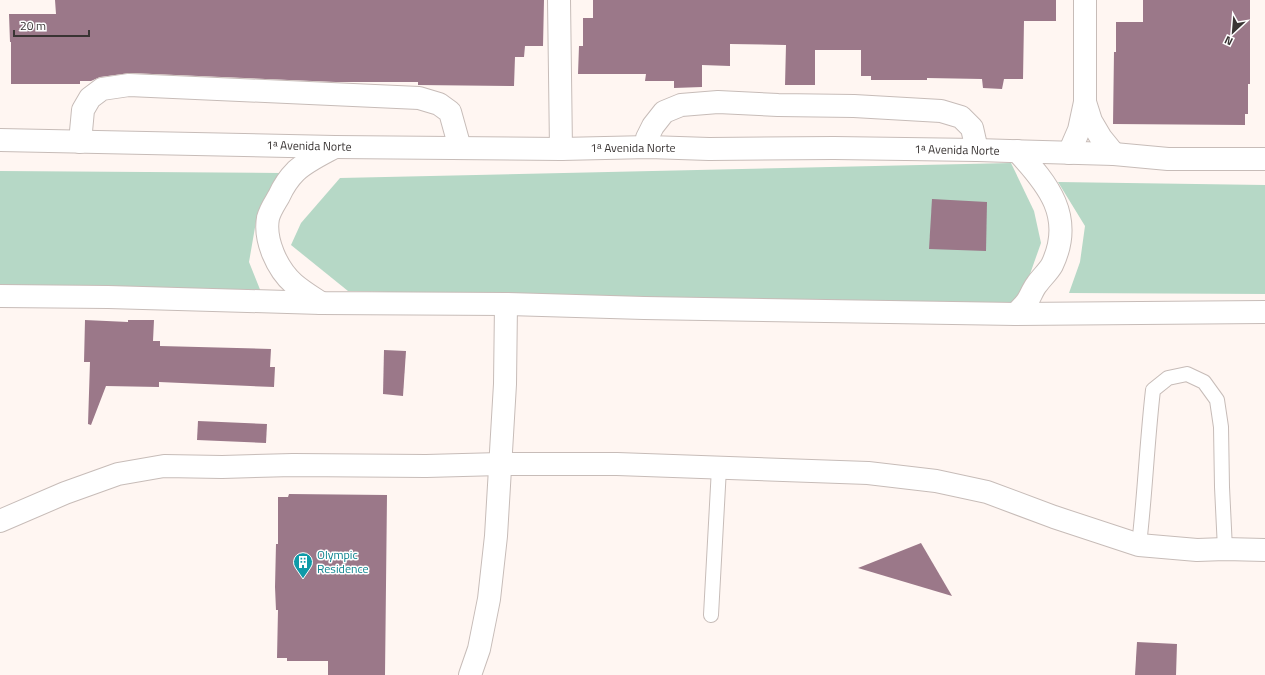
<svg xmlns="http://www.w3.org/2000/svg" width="1265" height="675" font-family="'Titillium Web',sans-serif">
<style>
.green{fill:#b6d8c6}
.building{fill:#9b7889}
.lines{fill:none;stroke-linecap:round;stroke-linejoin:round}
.service-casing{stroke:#c7bcb8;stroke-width:16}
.minor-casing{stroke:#c7bcb8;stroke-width:24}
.tertiary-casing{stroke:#c7bcb8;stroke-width:24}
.secondary-casing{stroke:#c7bcb8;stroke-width:24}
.service{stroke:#fff;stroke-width:14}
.minor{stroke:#fff;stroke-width:22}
.tertiary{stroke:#fff;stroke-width:22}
.secondary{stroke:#fff;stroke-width:22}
.labels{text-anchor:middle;stroke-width:3;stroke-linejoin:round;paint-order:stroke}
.street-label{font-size:12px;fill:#393433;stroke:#fff}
.culture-label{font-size:12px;fill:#0d838f;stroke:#fff;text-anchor:start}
</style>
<rect width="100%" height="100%" fill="#fff6f2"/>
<g class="green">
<polygon points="1011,163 1034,211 1041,243 1018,308 348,291 291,245 301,223 340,178"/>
<polygon points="0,171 282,173 257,216 249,262 261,292 0,288"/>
<polygon points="1058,182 1265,185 1265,294 1069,293 1080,262 1085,226"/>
</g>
<g class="building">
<polygon points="55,0 544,0 543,46 525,46 524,57 515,57 514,86 418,85 418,82 336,82 130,73 100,77 91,81 80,81 80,84 11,84 11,42 10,42 9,14 56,14"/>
<polygon points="593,0 1056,0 1056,21 1024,21 1023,79 1004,79 1002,89 983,88 982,79 927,78 927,80 871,80 871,76 861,76 861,50 815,50 815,85 785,85 786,45 730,44 730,66 702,65 702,87 674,88 674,81 645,81 646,74 578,74 579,46 583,46 583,18 593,18"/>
<polygon points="1143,0 1250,0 1250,84 1248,84 1248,114 1245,114 1245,125 1113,124 1114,52 1116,52 1116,22 1143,22"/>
<polygon points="932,199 987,202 986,251 929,249"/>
<polygon points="85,320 128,322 128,320 154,320 153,341 160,341 160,346 271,349 270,367 275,367 274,387 159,382 159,387 106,386 91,425 88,424 90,362 84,362"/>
<polygon points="384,350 406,351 403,396 383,394"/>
<polygon points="198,421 267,424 266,443 197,440"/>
<polygon points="289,494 387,495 385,675 328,675 328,661 287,661 287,658 277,658 278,610 276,610 275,587 276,544 278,544 278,497 288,497"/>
<polygon points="921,543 952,596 858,568"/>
<polygon points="1137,642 1177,644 1176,675 1135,675"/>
</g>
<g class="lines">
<g class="service-casing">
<g id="service">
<path d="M1139,545C1145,494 1147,442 1153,390L1168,378L1187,374L1204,382L1217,400L1221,427L1222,487L1225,549"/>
<polyline points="711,615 719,468"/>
</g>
</g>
<g class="minor-casing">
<g id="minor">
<polyline points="559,0 561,149"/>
<polyline points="1085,102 1091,121 1101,138 1114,154"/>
<polyline points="80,142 83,110 90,98 102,89 129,85 419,98 439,104 450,112 460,148"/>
<polyline points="649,147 647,138 653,126 664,112 681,105 718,102 778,105 854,106 941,111 961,117 972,128 977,150"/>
<polyline points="1069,153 1079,130 1085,102 1085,0"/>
<polyline points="0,521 65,493 118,474 164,466 222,467 293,465 426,466 500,464 617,464 868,473 936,481 987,492 1054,517 1139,545 1197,550 1225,549 1265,550"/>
</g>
</g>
<g class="tertiary-casing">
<polyline id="tertiary" points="470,675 479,649 489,599 496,536 505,384 506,304"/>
</g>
<g class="secondary-casing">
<g id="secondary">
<polyline points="0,140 335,147 561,149 649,147 709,149 834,148 977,150 1114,154 1168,159 1265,159"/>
<polyline points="0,296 108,297 321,303 506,304 644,308 1016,314 1265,312"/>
<path d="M321,303C312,297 302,291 294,284C277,269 264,240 268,218C270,210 275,203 279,196C283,187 289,178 296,171C307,161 322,154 335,147"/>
<path d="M1016,314C1020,309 1025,305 1028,300C1031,295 1033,289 1037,284C1042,277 1048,272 1052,265C1075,217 1048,184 1017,151"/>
</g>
</g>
<use href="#service" class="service"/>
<use href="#minor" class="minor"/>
<use href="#tertiary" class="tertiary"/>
<use href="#secondary" class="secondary"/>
</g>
<defs>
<g id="building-pin" transform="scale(1)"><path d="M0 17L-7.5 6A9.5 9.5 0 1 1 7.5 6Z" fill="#0f9aa8" stroke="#fff"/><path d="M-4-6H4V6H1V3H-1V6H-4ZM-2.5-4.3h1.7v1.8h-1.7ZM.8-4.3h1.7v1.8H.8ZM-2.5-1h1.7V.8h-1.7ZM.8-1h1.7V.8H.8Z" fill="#fff"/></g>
</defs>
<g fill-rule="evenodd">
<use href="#building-pin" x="303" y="562"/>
</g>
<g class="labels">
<g class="street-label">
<text transform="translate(309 146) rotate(1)" y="4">1ᵃ Avenida Norte</text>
<text x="633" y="152">1ᵃ Avenida Norte</text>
<text transform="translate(957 150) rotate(1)" y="4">1ᵃ Avenida Norte</text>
</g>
<g class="culture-label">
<text x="317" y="559">Olympic<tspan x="317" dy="14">Residence</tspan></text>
</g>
</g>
<g transform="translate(1233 32) rotate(206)" stroke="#ffffff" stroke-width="3" paint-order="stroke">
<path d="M0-3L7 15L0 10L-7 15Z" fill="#393433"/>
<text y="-6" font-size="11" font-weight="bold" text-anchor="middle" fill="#393433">N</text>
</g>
<path d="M14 30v6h75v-6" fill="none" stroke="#393433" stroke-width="2"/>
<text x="20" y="30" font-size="12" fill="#393433" stroke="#ffffff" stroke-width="3" paint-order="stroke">20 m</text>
</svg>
